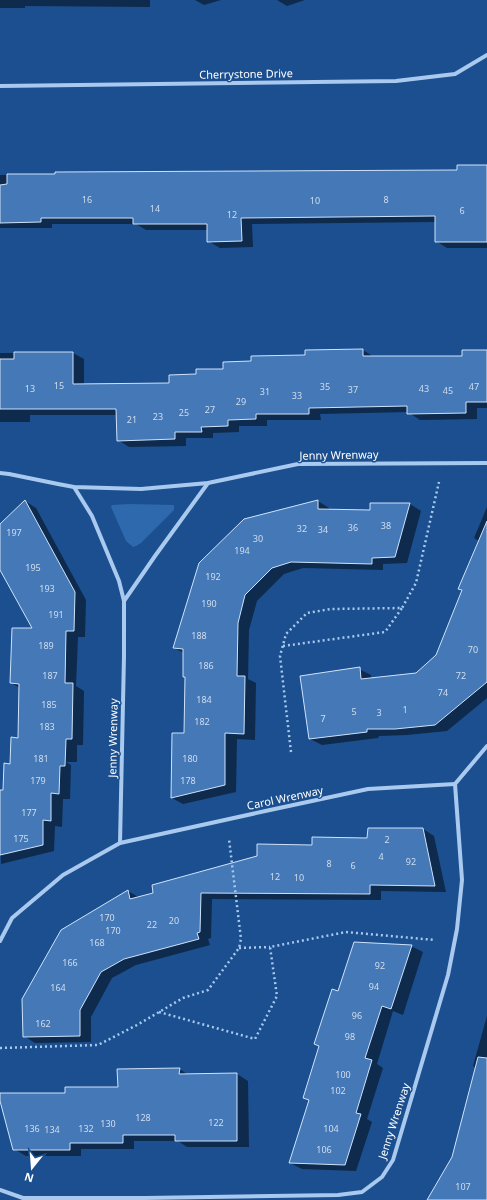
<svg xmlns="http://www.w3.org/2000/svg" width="487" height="1200" font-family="'Noto Sans',sans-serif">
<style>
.green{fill:#2e69ad}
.shadow{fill:#0007}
.building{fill:#4478b7;stroke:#cfe3fa}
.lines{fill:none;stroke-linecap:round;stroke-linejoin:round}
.path{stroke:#a9c9ee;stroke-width:2.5;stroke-dasharray:2 3;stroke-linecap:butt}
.street{stroke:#a9c9ee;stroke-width:4}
.labels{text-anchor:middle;stroke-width:3;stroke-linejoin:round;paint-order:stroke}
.number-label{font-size:9px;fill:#d0dded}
.street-label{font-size:11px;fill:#fff;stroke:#1b4f8f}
</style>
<rect width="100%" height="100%" fill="#1b4f8f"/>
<polygon class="green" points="129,504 174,505 174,510 141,543 136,546 133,547 126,541 111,507 112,505"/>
<g class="shadow">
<polygon points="0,0 150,0 150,7 25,6 25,8 0,8"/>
<polygon points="195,0 221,0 204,5"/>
<polygon points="277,0 305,0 287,6"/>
<polygon points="487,166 487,248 447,248 436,241 436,222 252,224 253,247 220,248 208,241 208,230 146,230 136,224 52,224 52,228 0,228 0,175 458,171"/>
<polygon points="363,350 374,357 463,357 487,351 487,408 477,408 477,419 420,420 408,412 320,414 321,420 267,420 267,426 239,426 239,432 213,433 213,438 186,438 186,446 129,447 118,440 117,415 30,415 30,422 0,422 0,353 73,353 84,359 84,385 170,384 197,375 252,362"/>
<polygon points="25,501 36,508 86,600 85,637 78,637 76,686 84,691 83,745 77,745 77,762 66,762 71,765 70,799 63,799 62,827 55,826 54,851 1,864 0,791 4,791 44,762 20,688 11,683 34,628 0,568 0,525"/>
<polygon points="318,501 329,508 329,510 371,511 371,504 410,504 421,511 407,563 383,564 383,570 303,568 284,574 257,601 249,630 248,679 256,683 255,740 237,739 236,792 183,804 172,798 172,734 185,734 186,678 184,676 184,653 174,648"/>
<polygon points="487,507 487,698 447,731 407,735 379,736 378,738 322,745 310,739 359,669 371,675 371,679 417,674 437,655 463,590 479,541 474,538"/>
<polygon points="423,829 434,836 446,892 381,891 381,900 212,899 211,938 208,939 210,945 136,965 112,978 91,1017 91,1042 35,1043 24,1036 128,891 140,898 313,846 368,839"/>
<polygon points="411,946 423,952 403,1015 393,1011 377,1064 383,1068 367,1119 372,1122 356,1171 302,1169 290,1163 310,1101 304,1098 339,993"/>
<polygon points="487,1016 487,1200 428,1200 453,1157 476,1068 473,1066"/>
<polygon points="180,1069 188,1075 237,1074 248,1081 249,1147 187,1147 178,1141 134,1141 134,1149 81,1149 81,1156 26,1156 14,1149 0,1097 0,1094 66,1094 119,1088"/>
</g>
<g class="building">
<polygon points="457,165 487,165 487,242 435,242 435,216 241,218 242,241 207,242 207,224 133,224 133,218 41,218 41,222 0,223 0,185 7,184 7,174 55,174 55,172 457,170"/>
<polygon points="363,349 363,356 462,356 462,350 487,350 487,402 466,402 466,413 407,414 407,406 309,408 309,414 256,414 256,419 228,420 228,426 201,427 202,432 175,432 175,439 117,441 116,409 0,409 0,359 14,359 14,352 73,352 73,384 169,383 169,375 196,374 196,369 223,369 223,362 251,361 251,356 305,355 305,350"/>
<polygon points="25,500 75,592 74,631 66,631 65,683 73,683 72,739 66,739 65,766 60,766 59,794 51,793 51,821 43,820 43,845 0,855 0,790 3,790 4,763 10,764 11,737 18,738 19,684 10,683 12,628 32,628 0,570 0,524"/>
<polygon points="318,500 318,509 370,510 370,503 410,503 395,557 372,558 372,564 291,562 272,568 245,595 238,623 237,676 245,676 244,734 225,733 225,785 171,798 172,733 184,733 185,677 183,677 183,649 173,648 199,563 244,519"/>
<polygon points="487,521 487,682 435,725 395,729 367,729 367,732 309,739 300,676 360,667 361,679 416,673 436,655 462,590 458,589"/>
<polygon points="368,828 423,828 435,886 370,885 370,894 201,893 200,932 197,933 199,939 124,959 101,972 80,1010 80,1036 23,1037 22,999 61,930 128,890 130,899 153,893 152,885 257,856 257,844 312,845 312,837 367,838"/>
<polygon points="354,942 412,945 391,1009 382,1006 365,1058 372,1060 356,1113 361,1114 345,1165 289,1163 309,1100 303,1098 319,1046 314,1044 332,989 338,991"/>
<polygon points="478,1057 487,1058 487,1200 427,1200 452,1157"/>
<polygon points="180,1068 179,1074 237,1073 237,1141 175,1141 175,1135 123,1135 123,1143 70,1143 70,1150 13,1150 0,1101 0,1093 65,1093 65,1087 118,1087 117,1069"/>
</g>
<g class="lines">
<g class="path">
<polyline points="283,646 385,632 402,608"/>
<polyline points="291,752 280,656 286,634 307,613 331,609 402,608 416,583 439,482"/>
<polyline points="239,948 270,947"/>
<polyline points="159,1012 255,1039 277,996 270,947 346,932 435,940"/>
<polyline points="0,1048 98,1045 137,1025 183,998 208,990 239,948 241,939 229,839"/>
</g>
<g class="street">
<polyline points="0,86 396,81 455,74 487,55"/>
<polyline points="0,473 9,474 58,484 74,487 141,489 208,483 298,464 487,463"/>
<polyline points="124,601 155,556 208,483"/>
<polyline points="120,843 270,810 368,789 455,784"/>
<polyline points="0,941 12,918 63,875 120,843 124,656 124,601 119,581 92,516 74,487"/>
<polyline points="0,1190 23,1198 145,1198 338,1195 362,1192 382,1177 393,1160 448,975 457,929 462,880 455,784 487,746"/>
</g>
</g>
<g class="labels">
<g class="number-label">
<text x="87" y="203">16</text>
<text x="386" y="203">8</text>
<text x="315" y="204">10</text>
<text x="155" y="212">14</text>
<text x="462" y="214">6</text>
<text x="232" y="218">12</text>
<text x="59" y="389">15</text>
<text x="325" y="390">35</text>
<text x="474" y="390">47</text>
<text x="30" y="392">13</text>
<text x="424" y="392">43</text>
<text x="353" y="393">37</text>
<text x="448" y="394">45</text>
<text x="265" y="395">31</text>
<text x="297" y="399">33</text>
<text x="241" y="405">29</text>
<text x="210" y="413">27</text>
<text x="184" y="416">25</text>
<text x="158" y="420">23</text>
<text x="132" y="423">21</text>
<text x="386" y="529">38</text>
<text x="353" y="531">36</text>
<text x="302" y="532">32</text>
<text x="323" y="533">34</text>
<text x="14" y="536">197</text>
<text x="258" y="542">30</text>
<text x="242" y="554">194</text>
<text x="33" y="571">195</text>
<text x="213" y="580">192</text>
<text x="47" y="592">193</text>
<text x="209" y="607">190</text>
<text x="56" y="618">191</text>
<text x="199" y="639">188</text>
<text x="46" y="649">189</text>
<text x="473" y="653">70</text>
<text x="206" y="669">186</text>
<text x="50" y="679">187</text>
<text x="461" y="679">72</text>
<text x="443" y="696">74</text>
<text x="204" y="703">184</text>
<text x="49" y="708">185</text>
<text x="405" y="713">1</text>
<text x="354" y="715">5</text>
<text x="379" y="716">3</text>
<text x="323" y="722">7</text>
<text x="202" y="725">182</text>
<text x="47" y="730">183</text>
<text x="41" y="762">181</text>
<text x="190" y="762">180</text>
<text x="38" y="784">179</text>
<text x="188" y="784">178</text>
<text x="29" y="816">177</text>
<text x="21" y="842">175</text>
<text x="387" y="843">2</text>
<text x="381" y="860">4</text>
<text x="411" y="865">92</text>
<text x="329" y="867">8</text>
<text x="353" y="869">6</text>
<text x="275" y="880">12</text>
<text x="299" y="881">10</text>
<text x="107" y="921">170</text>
<text x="174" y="924">20</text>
<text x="152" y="928">22</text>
<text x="113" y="934">170</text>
<text x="97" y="946">168</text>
<text x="70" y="966">166</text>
<text x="380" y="969">92</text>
<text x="374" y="990">94</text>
<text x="58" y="991">164</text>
<text x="357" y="1019">96</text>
<text x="43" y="1027">162</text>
<text x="350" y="1040">98</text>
<text x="343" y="1078">100</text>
<text x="338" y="1094">102</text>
<text x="143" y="1121">128</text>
<text x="216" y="1126">122</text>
<text x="108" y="1127">130</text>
<text x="32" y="1132">136</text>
<text x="86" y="1132">132</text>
<text x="331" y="1132">104</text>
<text x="52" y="1133">134</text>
<text x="324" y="1153">106</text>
<text x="463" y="1190">107</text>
</g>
<g class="street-label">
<text transform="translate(246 74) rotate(-1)" y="4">Cherrystone Drive</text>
<text transform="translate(339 455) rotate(-1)" y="4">Jenny Wrenway</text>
<text transform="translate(113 738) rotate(-89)" y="4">Jenny Wrenway</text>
<text transform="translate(285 798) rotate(-12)" y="4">Carol Wrenway</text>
<text transform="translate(394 1121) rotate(-72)" y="4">Jenny Wrenway</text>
</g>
</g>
<g transform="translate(32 1168) rotate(197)" stroke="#1b4f8f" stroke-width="3" paint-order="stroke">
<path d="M0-3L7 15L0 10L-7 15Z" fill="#ffffff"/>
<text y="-6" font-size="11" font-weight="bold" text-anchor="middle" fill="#ffffff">N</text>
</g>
</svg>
